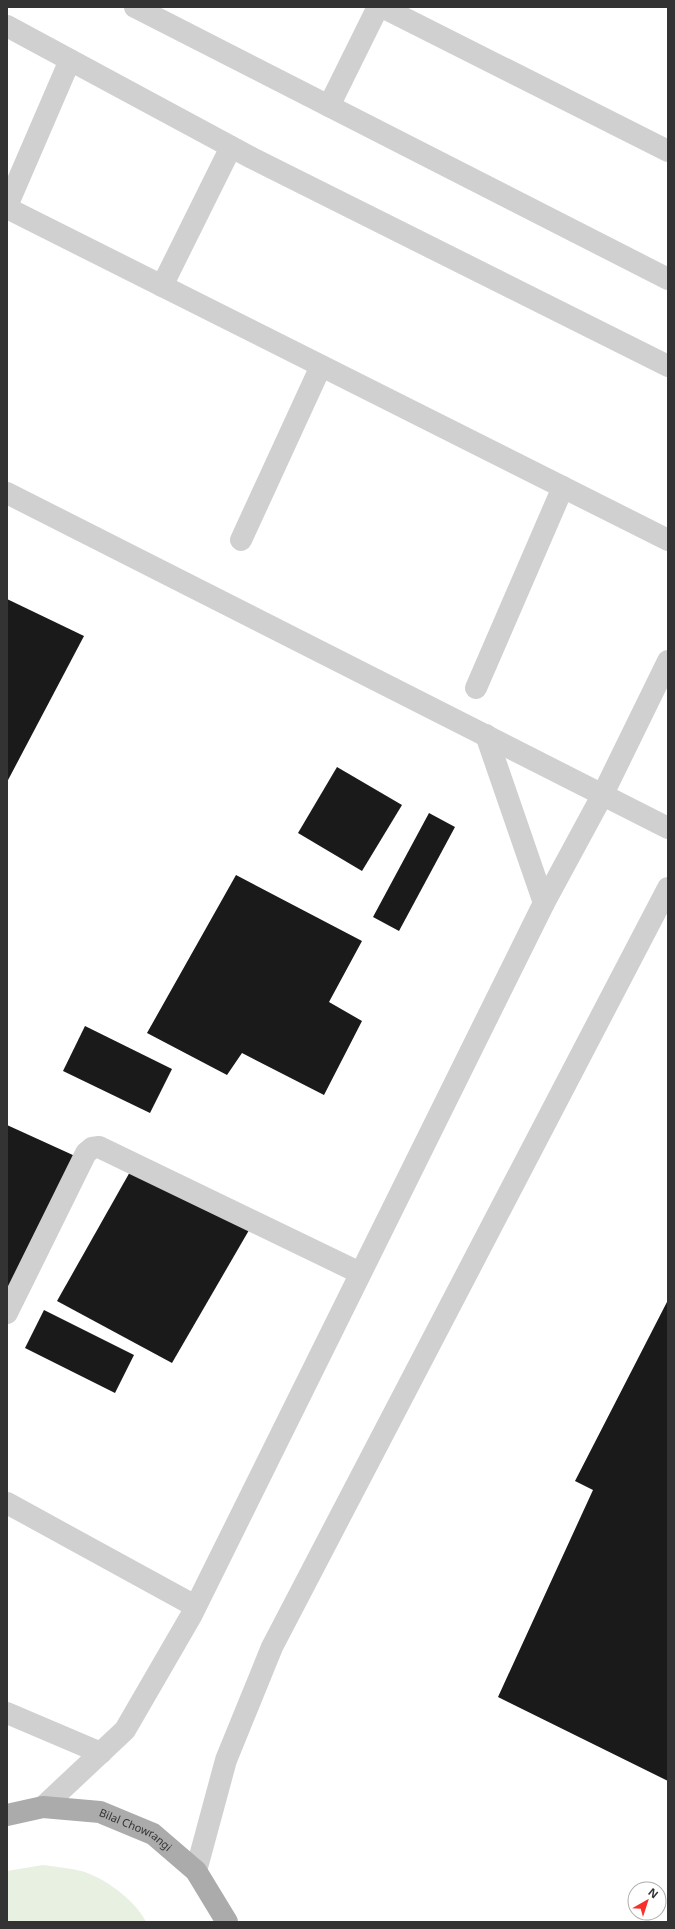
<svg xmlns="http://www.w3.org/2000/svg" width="675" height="1929" font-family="'Noto Sans',sans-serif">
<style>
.green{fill:#e7f0e1}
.building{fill:#1a1a1a}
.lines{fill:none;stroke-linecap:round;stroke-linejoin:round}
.minor{stroke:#d0d0d0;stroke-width:22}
.major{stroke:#ababab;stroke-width:22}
.labels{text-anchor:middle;stroke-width:4;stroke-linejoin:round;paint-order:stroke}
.street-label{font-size:11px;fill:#333;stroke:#fff}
</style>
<rect width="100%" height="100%" fill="#fff"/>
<path class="green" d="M43,1865C56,1867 69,1868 81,1871C104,1877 136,1901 146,1922H7V1871Z"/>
<g class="building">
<polygon points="7,599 84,636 7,782"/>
<polygon points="337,767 402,805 362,871 298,833"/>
<polygon points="429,813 455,827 399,931 373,917"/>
<polygon points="236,875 362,941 329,1002 362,1021 324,1095 242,1053 227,1075 147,1033"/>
<polygon points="85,1026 172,1069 150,1113 63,1071"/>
<polygon points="7,1125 86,1161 7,1300"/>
<polygon points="131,1170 252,1225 172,1363 57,1301"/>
<polygon points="668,1300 668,1781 498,1697 593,1490 575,1481"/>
<polygon points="44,1310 134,1355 115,1393 25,1348"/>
</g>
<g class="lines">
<g class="minor">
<polyline points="135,7 668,279"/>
<polyline points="382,7 668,151"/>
<polyline points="7,26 252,158 668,366"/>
<polyline points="329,106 378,7"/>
<polyline points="7,206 70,60"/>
<polyline points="7,208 668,540"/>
<polyline points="162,286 231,147"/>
<polyline points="7,493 668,828"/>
<polyline points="241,540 321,366"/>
<polyline points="476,688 563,487"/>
<polyline points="486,735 544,903"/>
<polyline points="7,1313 86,1153 92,1148 99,1147 360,1273"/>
<polyline points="7,1503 195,1606"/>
<polyline points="7,1713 101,1753"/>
<polyline points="43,1807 125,1730 191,1616 544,903 603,794 668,661"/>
<polyline points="196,1871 226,1760 272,1647 668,888"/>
</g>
<path class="major" id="s1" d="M7,1815L43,1807L100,1812L153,1834L196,1871L227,1922"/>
</g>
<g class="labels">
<g class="street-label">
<text dy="4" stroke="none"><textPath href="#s1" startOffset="134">Bilal Chowrangi</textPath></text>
</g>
</g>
<rect width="675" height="1929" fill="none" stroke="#333333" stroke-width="16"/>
<g transform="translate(647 1901) rotate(39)"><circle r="19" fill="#ffffff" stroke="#adadad"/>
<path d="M0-3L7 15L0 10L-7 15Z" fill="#f73028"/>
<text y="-6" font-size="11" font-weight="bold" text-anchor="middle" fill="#333333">N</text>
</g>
</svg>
